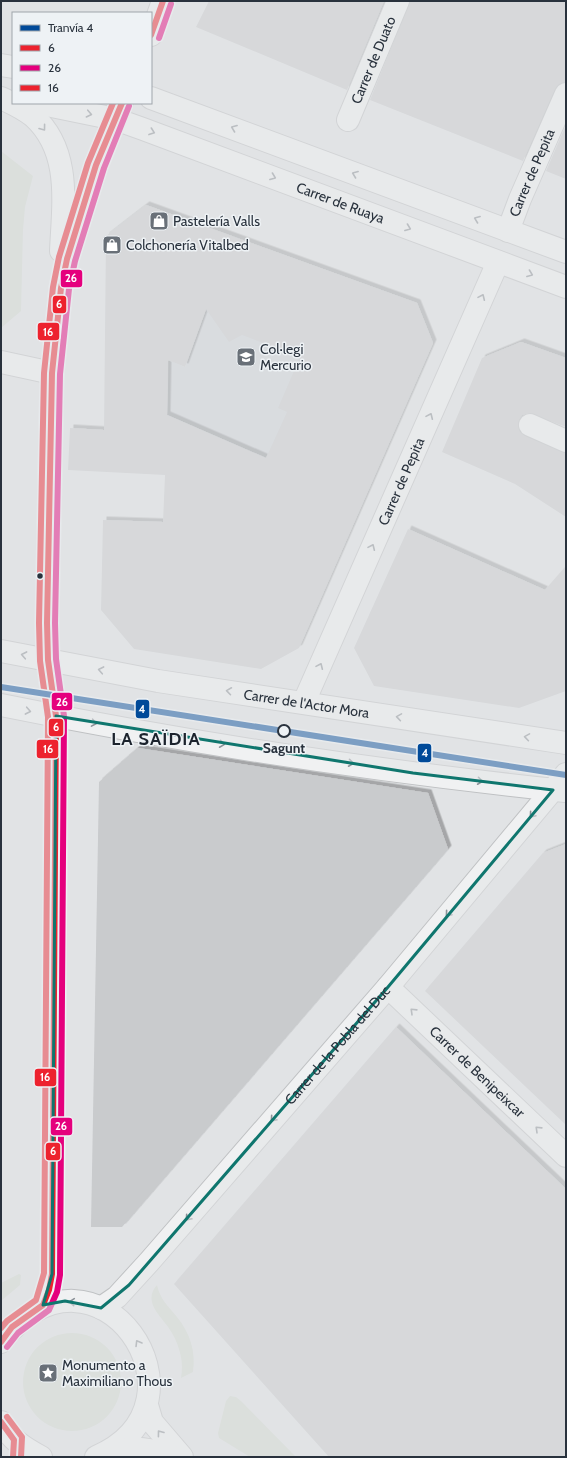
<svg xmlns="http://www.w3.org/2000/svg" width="567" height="1458" font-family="Cabin,sans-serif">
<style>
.built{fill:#cfd3d8}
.green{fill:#d2d9d1}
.building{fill:#c9cbcd;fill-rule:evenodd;filter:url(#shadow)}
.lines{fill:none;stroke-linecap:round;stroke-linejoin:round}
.minor-casing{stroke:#bfc1c3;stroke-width:24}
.minor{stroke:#f0f1f2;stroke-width:22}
.bus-1-casing{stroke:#eef2f5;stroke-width:9}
.bus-2-casing{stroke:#eef2f5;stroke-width:9}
.bus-3-casing{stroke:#eef2f5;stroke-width:9}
.bus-1{stroke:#ed222e;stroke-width:6}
.bus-2{stroke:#e5007d;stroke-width:6}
.bus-3{stroke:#ed222e;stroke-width:6}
.tram-1-casing{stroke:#eef2f5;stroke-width:9}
.tram-1{stroke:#004a99;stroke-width:6}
.oneway{stroke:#8c9298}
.marked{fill:none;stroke:#0f766e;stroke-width:3;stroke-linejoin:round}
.bus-dot{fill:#29323d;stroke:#eef2f5;stroke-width:1.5}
.stop-dot{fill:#eef2f5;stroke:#29323d;stroke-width:2}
.labels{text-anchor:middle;stroke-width:3;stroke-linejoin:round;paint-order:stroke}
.street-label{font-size:14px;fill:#29323d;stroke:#eef2f5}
.poi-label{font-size:14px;fill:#29323d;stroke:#eef2f5;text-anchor:start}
.stop-label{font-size:14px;font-weight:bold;fill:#29323d;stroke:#eef2f5}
.district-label{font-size:18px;font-weight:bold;letter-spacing:1px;fill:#1c232d;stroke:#eef2f5}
.line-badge{stroke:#eef2f5;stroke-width:1.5}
.badge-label{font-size:11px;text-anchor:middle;font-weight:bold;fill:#fff}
</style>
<defs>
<filter id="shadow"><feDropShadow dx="3.5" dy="-3.5" stdDeviation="0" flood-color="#0004"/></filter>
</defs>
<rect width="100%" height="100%" fill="#e1e3e5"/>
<polygon class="built" points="233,236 292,259 309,359 308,477 167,415 169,360 185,367"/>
<g class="green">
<polygon points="1,151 33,176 25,207 23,230 21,311 1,328"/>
<polygon points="19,1274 21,1275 20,1285 1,1301 1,1283"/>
<path d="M157,1285C160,1299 168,1306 177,1317C190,1333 196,1351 193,1372L181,1378C184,1363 180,1347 172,1333C164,1318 141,1303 157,1285Z"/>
<circle cx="72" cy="1382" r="49"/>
<polygon points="230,1396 236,1397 241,1401 296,1457 250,1457 219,1438 218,1433 226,1401"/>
</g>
<g class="building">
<polygon points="209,1 384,1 347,90 196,27"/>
<polygon points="410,1 566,1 566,82 559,84 555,89 523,161 370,100"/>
<polygon points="566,125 566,179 546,171"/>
<path d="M146,205L417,303L433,343L299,648L261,669L134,649L101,610L103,520L163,522L165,475L68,470L70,428L104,430L106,236ZM206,309L229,342L242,335L300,357L278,408L287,412L266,458L167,415L168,360L185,367Z"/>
<polygon points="521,342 566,358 566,427 529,413 522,415 519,420 518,426 520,432 525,436 566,453 566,517 515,484 442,452 482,358"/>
<polygon points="408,529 545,590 566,566 566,691 519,708 374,686 354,648"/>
<polygon points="138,748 428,793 448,849 122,1227 91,1227 99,782"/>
<polygon points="566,844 566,1125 425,991 543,853"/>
<polygon points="396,1027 566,1189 566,1457 329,1457 174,1284"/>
</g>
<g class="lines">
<g class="minor-casing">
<g id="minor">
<polyline points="151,35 163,1"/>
<polyline points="1,65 13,67"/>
<path d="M1,98C12,103 24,109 33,116C72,151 63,204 61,251"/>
<polyline points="151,98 566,252"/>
<path id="s1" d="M37,103L115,119L143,129L566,287"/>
<path id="s2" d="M348,120L398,1"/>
<path id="s3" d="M508,231L520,199L566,94"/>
<polyline points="1,362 52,373"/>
<polyline points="530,425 566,441"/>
<path id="s4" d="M1,651L158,681L566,743"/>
<path id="s5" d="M304,702L498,262"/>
<path d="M1,705C187,743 376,771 565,791"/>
<path id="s6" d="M388,987L566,1156"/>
<polyline points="43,1305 49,1290 52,1274 56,716 48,660 47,623 52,373 61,288 67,259 96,165 122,103"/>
<path id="s7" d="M101,1308L117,1297L149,1262L388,987L566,774"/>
<path d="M1,1342C96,1220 222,1403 96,1457"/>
<polyline points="147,1405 152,1422 182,1457"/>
<path d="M1,1422C11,1440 24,1448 41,1457"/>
<path d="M112,1451C135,1446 151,1449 174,1457"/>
</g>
</g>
<use href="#minor" class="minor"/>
<g class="bus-1-casing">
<g id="bus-1">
<polyline points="151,35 163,1"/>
<polyline points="1,1342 12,1327 43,1305 49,1290 52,1274 56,716 48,660 47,623 52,373 61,288 67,259 96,165 122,103"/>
<polyline points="1,1422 14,1440 13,1457"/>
</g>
</g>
<g class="bus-2-casing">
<g id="bus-2">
<polyline points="159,38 171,4"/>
<polyline points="7,1347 18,1333 49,1310 57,1292 60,1275 64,716 56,659 55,623 60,374 69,289 75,261 104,168 129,106"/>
</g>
</g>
<g class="bus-3-casing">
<g id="bus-3">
<polyline points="1,1328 7,1321 36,1300 44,1273 48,717 40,661 39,623 44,373 53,287 59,257 88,163 113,103"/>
<polyline points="7,1417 22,1437 21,1457"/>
</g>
</g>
<use href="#bus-1" class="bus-1"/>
<use href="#bus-2" class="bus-2"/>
<use href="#bus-3" class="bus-3"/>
<g class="tram-1-casing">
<polyline id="tram-1" points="1,687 566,775"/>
</g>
<use href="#tram-1" class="tram-1"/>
</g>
<defs><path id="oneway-chevron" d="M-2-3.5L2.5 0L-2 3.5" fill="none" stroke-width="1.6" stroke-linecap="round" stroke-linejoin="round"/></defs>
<g class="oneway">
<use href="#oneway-chevron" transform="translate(89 114) rotate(12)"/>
<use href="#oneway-chevron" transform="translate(43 128) rotate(53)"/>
<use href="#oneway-chevron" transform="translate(234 128) rotate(-159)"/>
<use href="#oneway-chevron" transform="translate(152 132) rotate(20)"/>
<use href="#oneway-chevron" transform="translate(355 174) rotate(-159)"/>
<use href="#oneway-chevron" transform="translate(273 177) rotate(21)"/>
<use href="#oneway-chevron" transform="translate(477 219) rotate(-159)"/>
<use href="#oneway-chevron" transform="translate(408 228) rotate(21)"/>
<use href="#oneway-chevron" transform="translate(530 274) rotate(21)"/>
<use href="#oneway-chevron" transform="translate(482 297) rotate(-66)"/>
<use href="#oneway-chevron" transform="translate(430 416) rotate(-66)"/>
<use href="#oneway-chevron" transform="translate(372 547) rotate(-66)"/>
<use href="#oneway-chevron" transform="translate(24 655) rotate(-169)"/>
<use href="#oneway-chevron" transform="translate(320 666) rotate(-66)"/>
<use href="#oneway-chevron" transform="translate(101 670) rotate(-169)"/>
<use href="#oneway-chevron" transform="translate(229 691) rotate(-172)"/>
<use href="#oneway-chevron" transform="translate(28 711) rotate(11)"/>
<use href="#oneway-chevron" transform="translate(399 717) rotate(-171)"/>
<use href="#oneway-chevron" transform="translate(94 723) rotate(10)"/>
<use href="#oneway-chevron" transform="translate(527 737) rotate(-171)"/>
<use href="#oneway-chevron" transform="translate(222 744) rotate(8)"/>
<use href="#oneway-chevron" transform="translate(351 763) rotate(8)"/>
<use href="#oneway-chevron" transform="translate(480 781) rotate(7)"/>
<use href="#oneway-chevron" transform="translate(532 815) rotate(130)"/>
<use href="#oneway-chevron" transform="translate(448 914) rotate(130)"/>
<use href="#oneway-chevron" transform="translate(413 1011) rotate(-136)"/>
<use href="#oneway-chevron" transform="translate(273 1119) rotate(131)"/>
<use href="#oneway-chevron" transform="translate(538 1129) rotate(-136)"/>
<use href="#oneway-chevron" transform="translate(188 1218) rotate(131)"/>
<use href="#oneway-chevron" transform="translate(72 1302) rotate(-175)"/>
<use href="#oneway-chevron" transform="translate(138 1343) rotate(-121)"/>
<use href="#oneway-chevron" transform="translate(160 1433) rotate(-127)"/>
</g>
<path d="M0 0H567V1458H0ZM56,716L413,773L553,790L388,987L129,1285L101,1308L65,1301L43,1305L52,1274Z" fill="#e1e3e5" fill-opacity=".55" fill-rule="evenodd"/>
<path class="marked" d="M56,716L413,773L553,790L388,987L129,1285L101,1308L65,1301L43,1305L52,1274Z"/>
<defs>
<g id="shop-square" transform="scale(1)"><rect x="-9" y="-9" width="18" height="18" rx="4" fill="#697078" stroke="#eef2f5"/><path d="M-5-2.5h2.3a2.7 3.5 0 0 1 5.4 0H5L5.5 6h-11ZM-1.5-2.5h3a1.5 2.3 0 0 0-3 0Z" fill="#fff"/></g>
<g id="school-square" transform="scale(1)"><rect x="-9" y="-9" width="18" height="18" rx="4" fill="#697078" stroke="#eef2f5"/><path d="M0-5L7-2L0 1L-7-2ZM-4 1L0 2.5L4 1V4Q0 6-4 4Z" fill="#fff"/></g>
<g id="sight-square" transform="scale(1)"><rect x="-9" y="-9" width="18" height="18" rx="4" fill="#697078" stroke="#eef2f5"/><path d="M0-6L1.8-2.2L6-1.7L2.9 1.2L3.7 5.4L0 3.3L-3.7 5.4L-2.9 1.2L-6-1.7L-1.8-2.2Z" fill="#fff"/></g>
</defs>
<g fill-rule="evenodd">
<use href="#shop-square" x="159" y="221"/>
<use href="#shop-square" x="112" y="245"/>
<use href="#school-square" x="246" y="357"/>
<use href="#sight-square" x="48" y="1373"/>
</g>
<circle class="bus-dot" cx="40" cy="576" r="3.5"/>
<circle class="stop-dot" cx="284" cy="731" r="6"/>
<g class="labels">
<g class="street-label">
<text dy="5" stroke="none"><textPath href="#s2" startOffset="65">Carrer de Duato</textPath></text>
<text dy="5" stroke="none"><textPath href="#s3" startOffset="63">Carrer de Pepita</textPath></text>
<text dy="5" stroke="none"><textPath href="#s1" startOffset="320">Carrer de Ruaya</textPath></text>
<text dy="5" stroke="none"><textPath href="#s5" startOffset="241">Carrer de Pepita</textPath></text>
<text dy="5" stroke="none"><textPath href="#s4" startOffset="310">Carrer de l'Actor Mora</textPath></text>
<text dy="5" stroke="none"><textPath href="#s7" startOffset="354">Carrer de la Pobla del Duc</textPath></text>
<text dy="5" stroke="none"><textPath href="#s6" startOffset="123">Carrer de Benipeixcar</textPath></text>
</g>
<g class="poi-label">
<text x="173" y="226">Pastelería Valls</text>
<text x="126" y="250">Colchonería Vitalbed</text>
<text x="260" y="354">Col·legi<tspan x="260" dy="16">Mercurio</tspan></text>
<text x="62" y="1370">Monumento a<tspan x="62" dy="16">Maximiliano Thous</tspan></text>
</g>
<g class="stop-label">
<text x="284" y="753">Sagunt</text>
</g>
<g class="district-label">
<text x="156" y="745">LA SAÏDIA</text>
</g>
</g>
<g class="line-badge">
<rect x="60" y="269" width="23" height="19" rx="4" fill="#e5007d"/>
<rect x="52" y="295" width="15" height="19" rx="4" fill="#ed222e"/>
<rect x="37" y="322" width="23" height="19" rx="4" fill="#ed222e"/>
<rect x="51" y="692" width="22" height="19" rx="4" fill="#e5007d"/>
<rect x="135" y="699" width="15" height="20" rx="4" fill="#004a99"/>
<rect x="48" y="718" width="16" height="19" rx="4" fill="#ed222e"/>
<rect x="36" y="739" width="23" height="20" rx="4" fill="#ed222e"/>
<rect x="417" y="743" width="15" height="20" rx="4" fill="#004a99"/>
<rect x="34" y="1068" width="23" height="19" rx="4" fill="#ed222e"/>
<rect x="50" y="1117" width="23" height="19" rx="4" fill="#e5007d"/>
<rect x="45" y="1142" width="16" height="19" rx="4" fill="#ed222e"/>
</g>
<g class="badge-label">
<text x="71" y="282">26</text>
<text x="59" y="308">6</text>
<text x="48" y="336">16</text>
<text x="62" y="706">26</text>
<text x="142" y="713">4</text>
<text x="56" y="731">6</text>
<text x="48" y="753">16</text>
<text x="425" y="757">4</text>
<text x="45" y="1081">16</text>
<text x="61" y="1130">26</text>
<text x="53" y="1155">6</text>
</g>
<rect width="567" height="1458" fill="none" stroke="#29323d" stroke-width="4"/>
<rect x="12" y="12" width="140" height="92" fill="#eef2f5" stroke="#9fa5ab"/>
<rect x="20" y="25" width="20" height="6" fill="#004a99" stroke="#9fa5ab"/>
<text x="48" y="32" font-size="12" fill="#29323d">Tranvía 4</text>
<rect x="20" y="45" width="20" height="6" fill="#ed222e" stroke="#9fa5ab"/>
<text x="48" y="52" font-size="12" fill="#29323d">6</text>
<rect x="20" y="65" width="20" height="6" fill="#e5007d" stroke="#9fa5ab"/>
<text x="48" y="72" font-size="12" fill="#29323d">26</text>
<rect x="20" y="85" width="20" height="6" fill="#ed222e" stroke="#9fa5ab"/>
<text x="48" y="92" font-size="12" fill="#29323d">16</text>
</svg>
